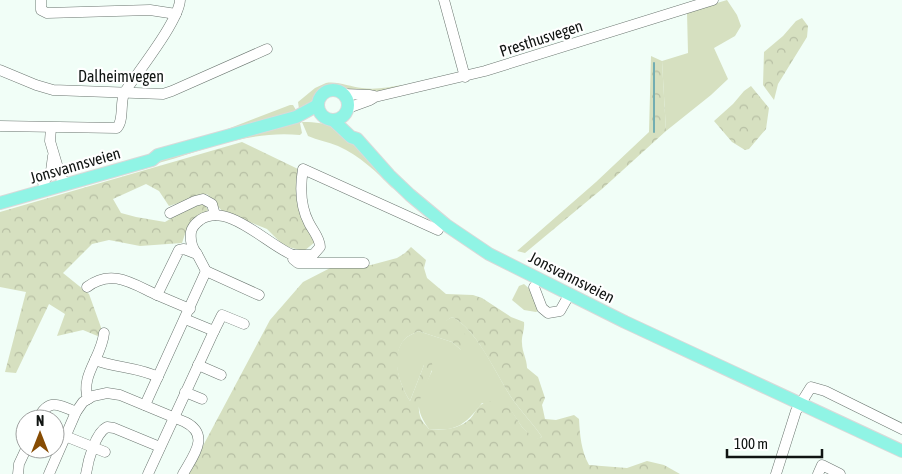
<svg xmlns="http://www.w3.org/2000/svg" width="902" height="474" font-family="'Asap Condensed',sans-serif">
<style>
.green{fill:#d6e0c0}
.forest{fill:url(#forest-crowns);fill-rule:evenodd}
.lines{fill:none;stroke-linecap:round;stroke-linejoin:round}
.stream{stroke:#73aeb2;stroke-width:2}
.minor-casing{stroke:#6b7670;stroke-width:11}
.major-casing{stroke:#d9d9d9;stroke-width:14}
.minor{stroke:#fff;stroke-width:10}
.major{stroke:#90f4e5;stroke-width:12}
.labels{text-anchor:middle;stroke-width:4.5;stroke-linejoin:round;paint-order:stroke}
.street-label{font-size:16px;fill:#101412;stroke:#fff}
</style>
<defs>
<pattern id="forest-crowns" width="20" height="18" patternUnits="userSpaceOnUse" patternTransform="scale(1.25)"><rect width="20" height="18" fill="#d6e0c0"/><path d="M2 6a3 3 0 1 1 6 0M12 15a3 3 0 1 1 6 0" fill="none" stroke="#b7bfa4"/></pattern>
</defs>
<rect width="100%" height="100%" fill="#f1fef7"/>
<g class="green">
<polygon points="727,0 737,15 741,26 735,36 714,48 728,79 711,95 666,131 662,61 688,53 687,12"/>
<path d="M326,83C338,81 350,87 362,88C376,90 389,87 402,85L388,90L370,92L352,91L336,86H328L319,90L311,103L300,111L225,130L290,105H293L296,110L299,109L298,102L315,88Z"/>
<path d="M299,122C311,122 322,122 333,127C353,136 381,171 393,189C377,172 360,156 338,146C328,142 317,140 308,136L302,122L300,123L302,133L300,135C252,130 207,149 162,162C108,177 54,191 0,205Z"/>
<polygon points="524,284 533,292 538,311 536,312 524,310 512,300 519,286"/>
<path d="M452,317C477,329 496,374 511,397C521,412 533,423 542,437L535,440L522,427L508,406L482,403C466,424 457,432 429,429C411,404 420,396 432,371L424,365L410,401C399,384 388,353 407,337C410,335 415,333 418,331L452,342L461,350L445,321Z"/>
</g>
<g class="forest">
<polygon points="802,18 808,26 807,37 778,84 774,100 763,85 764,52 783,36 796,21"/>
<polygon points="651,56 662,61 666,131 602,189 525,253 517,251 596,182 649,132"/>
<polygon points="751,86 769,108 766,129 749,149 745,150 732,142 714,121 733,104 744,91"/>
<polygon points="242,142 298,169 315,242 304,251 284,246 267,229 222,211 207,194 169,206 159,191 146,184 113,199 121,213 136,217 165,222 199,202 205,205 208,210 186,231 182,243 140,246 109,240 92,244 63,273 89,294 103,333 100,337 83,330 57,336 65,314 49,304 16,373 5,372 26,292 0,287 0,212"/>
<path d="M411,247L426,260L424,268L427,278L446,294L473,295L482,298L511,317L524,322C525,330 521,336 522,343C522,352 527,359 527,368L538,377L545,398L542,405L545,419L556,420L574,415L579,419C580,436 581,450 589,465L627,468L647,461L664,465L680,474H188L270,320L303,282L336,265H371L397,258L405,253ZM452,317C476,328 496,374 511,397C521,412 533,423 542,437L535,439L522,427L508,405C500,403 490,398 482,404C477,407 474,415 470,419C459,429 443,431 429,429C426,425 421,421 420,416C413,394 440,373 430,358L424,365L410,401C399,384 389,353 407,337C410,335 415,333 418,331L452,342L461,350L467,351L471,348L465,334L446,321Z"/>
</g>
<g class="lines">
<polyline class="stream" points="654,63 654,132"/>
<g class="minor-casing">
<g id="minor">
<polyline points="41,0 41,10 47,13 150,10 176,14"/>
<polyline points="444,0 465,77"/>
<polyline points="0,70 36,85 53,90 163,94 172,91 267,49"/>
<polyline points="344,94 369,95 374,96"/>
<polyline points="348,108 370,100 375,97 485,71 713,0"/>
<path d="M0,126L117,128C124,120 120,104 124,93C137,73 179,21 180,0"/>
<polyline points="51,128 50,141 61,178 67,184"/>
<polyline points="43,183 51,171 53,156"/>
<polyline points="170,213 195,201 203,199 212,204 215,215"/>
<path d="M197,254C192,248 190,240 191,232C192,227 196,223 200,220C228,201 267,245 293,255V259L298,263H364"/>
<path d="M293,255H313L320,247C320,238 313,231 309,223C300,206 300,187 303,169L438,230"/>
<path d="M87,287C112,268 133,284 157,295"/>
<polyline points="534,287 542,308 548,313 560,311 569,295"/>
<polyline points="190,309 157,295 179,250 184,249 197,254 206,271"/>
<polyline points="185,319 214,331 222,315 244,324"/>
<path d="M95,360C116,368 138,367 158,377"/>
<polyline points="198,365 221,375"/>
<polyline points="185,392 202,399"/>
<path d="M88,399C80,375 102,357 104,333"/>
<polyline points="145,405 206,271 259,295"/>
<path d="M38,419C48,398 58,404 76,412"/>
<polyline points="65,436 105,452"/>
<polyline points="18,474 19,464 26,449"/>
<path d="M49,474L76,412L83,402L93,396L107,393L120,395L185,422C211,435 193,456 183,474"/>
<path d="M86,474C88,461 95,433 107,427L114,428L160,447"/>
<polyline points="148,474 214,331"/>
<polyline points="776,474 796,411 811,387 825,391 902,429"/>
<polyline points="818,474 822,465 840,474"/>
</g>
</g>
<g class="major-casing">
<g id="major">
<circle cx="333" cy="105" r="15"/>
<polyline points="334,121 351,137 357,139 389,175 410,195 446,225 489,254 625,322 902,451"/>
<polyline points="0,203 152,160 158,155 296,117 318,105"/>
</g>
</g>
<use href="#minor" class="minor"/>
<use href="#major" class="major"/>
</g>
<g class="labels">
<g class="street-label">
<text transform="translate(541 38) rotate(-18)" y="6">Presthusvegen</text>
<text x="121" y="82">Dalheimvegen</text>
<text transform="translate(75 165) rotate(-16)" y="6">Jonsvannsveien</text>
<text transform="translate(572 277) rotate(27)" y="6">Jonsvannsveien</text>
</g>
</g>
<g transform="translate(40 434)"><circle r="24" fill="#ffffff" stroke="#9fa1a0"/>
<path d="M0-4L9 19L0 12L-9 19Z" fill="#874c03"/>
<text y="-8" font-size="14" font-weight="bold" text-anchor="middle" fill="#101412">N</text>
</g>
<path d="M727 449v8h95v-8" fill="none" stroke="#101412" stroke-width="2.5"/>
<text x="734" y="449" font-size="15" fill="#101412" stroke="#ffffff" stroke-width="4" paint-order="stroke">100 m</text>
</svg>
